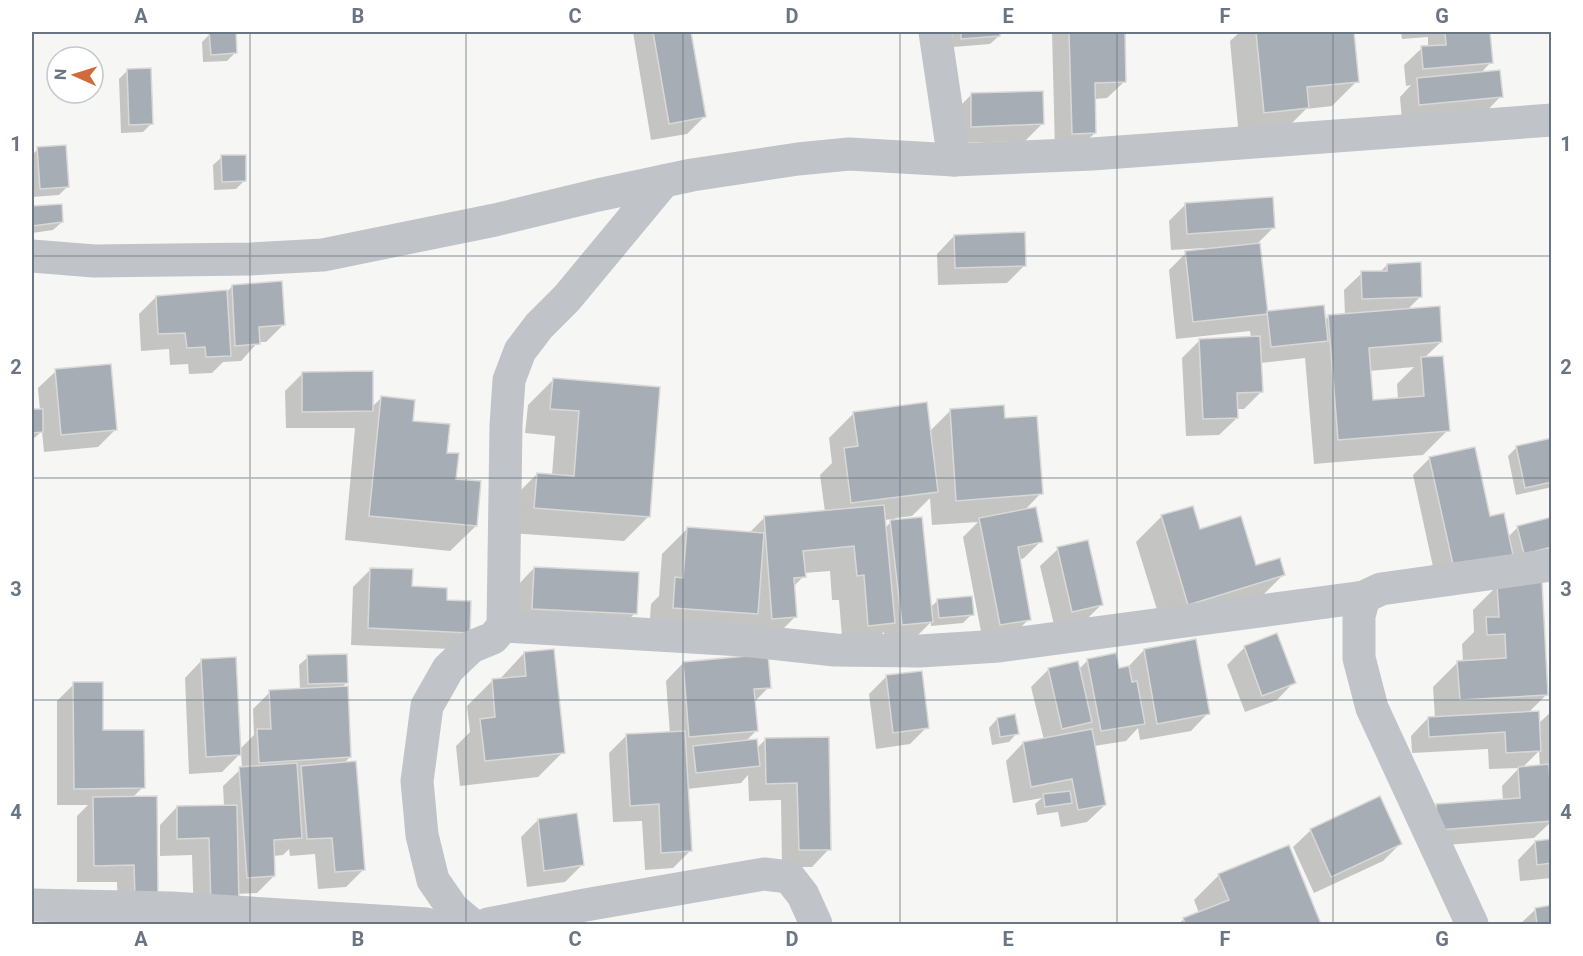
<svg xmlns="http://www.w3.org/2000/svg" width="1583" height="956" font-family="Roboto,sans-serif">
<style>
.shadow{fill:#0003;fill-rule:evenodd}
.building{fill:#a7adb4;stroke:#d8d8d7;stroke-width:1.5}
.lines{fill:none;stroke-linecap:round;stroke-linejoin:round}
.street{stroke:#c0c3c7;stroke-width:33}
.grid{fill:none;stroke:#697582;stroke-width:1.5;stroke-opacity:0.55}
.neatline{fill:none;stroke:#697582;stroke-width:2}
.grid-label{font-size:20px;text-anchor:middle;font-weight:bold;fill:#697582}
</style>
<rect width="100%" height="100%" fill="#f6f7f4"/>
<g class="shadow">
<polygon points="633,32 689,32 705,116 687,134 651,140"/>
<polygon points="952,32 999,32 999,36 990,44 953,47"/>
<polygon points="1052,32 1123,32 1125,81 1107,98 1094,99 1095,133 1077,150 1055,151"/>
<polygon points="1240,32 1353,32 1357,81 1332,106 1306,109 1282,133 1239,137 1230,41"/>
<polygon points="1401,32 1489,32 1491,62 1480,74 1501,96 1484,114 1402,121 1400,97 1411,85 1406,86 1404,65 1422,48 1428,47 1428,37 1402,39"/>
<polygon points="210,34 235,53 227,61 203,62 202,42"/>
<polygon points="128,70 151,124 143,132 121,133 119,79"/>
<polygon points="971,95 1042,124 1025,141 954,143 954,112"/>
<polygon points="38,149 67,187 59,195 32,197 32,155"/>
<polygon points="222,157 244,181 236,189 214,190 213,165"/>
<path d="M1186,204L1274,227L1256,245L1266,312L1324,321L1328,317L1345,315L1344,290L1362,273L1380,272L1387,265L1421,296L1407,310L1441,342L1423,359L1448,430L1423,455L1314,464L1305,358L1260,363L1261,392L1244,409H1236L1237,418L1219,435L1186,436L1182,358L1200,340L1251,338L1250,331L1176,339L1169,270L1186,253L1205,251V248L1171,250L1169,221ZM1414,367L1397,384L1398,399L1372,402L1369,371Z"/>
<polygon points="60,205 62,222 53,230 32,233 32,208"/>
<polygon points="954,236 1025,265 1007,283 938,285 937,254"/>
<polygon points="232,286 283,325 266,342 258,342 241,361 223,362 212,373 189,374 188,364 170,365 169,349 141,351 139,314 156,297 227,292"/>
<polygon points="56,371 115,430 98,447 44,452 42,431 32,440 32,411 40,411 38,388"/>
<polygon points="303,373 372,407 381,398 446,454 454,480 476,526 450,551 345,540 355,428 286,428 285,391"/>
<polygon points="553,380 658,388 649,516 624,541 510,533 512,499 537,474 552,475 555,436 525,433 528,405"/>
<path d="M950,411L1003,420L1041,493L1024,511L1041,541L1024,558L1019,560L1029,619L1012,636L983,642L963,537L978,522L932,525L930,498L912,516L895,518L896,521L930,608L938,600L972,614L963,623L931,626V622L914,639L885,642L884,632L868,648L843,650L839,600H832L830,571L804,573V576L793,587L796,616L771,641L748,644L746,624L732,638L649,632L651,604L659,596L662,554L687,529L749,533L765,517L825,512L820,475L832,463L829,438L854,413L929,432ZM894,519L885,528L884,520Z"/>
<polygon points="1551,440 1552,487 1516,495 1508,456 1517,447"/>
<polygon points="1430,458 1508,537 1518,527 1552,518 1552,553 1515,562 1513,553 1494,572 1437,585 1413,475"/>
<polygon points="1192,508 1199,531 1255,567 1283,575 1258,600 1163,629 1136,542 1161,517"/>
<polygon points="1058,549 1102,604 1084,622 1055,629 1040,566"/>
<polygon points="534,568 635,613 618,631 515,625 517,586"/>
<polygon points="371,569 445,601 468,632 451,649 351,645 353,587"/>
<path d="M1498,585L1546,695L1528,713L1538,724L1552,711V777H1548L1552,821L1534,838L1421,847L1419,823L1436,806L1503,801L1502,786L1519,768L1489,769L1488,749L1412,753L1411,736L1428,718H1435L1433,687L1458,662H1463L1462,644L1474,632L1473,610ZM1539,751L1540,767L1522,768Z"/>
<polygon points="1245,647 1294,682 1277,700 1245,712 1227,665"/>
<polygon points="1144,650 1208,713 1191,731 1140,740 1138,728 1126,741 1094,746 1105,805 1087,822 1061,827 1058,812 1037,815 1035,804 1042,798 1013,803 1006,761 1023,743 1044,740 1031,687 1049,669 1078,670 1088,660 1118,670 1127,668"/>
<polygon points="524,653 563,752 538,777 460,786 456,746 470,732 467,706 492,681 499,680"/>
<polygon points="308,657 347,682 341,688 350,757 343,764 363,870 346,887 318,889 315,854 290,856 289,849 283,855 273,856 274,876 257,893 237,894 194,921 192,855 160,856 160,825 177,807 224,806 223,786 242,768 241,753 222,772 189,774 185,678 202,660 239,750 254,735 253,709 270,692 300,690 299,665"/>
<polygon points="683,663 769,687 754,702 756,731 745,742 756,749 766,739 828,738 829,849 812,867 782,867 781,800 749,801 748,775 741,783 687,789 690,851 673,868 645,870 642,821 613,822 609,753 626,736 670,734 666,681"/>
<polygon points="886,677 927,727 910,744 876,749 869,694"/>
<polygon points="74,684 102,731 143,787 132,798 157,897 118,915 117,882 77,882 77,816 88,805 57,805 57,701"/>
<polygon points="997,719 1017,733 1009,742 992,745 989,728"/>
<polygon points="538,820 582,865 565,882 527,887 521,837"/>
<polygon points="1311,830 1400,844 1383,861 1314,893 1293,847"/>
<polygon points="1552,841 1552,878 1520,881 1518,860 1535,842"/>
<polygon points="1288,847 1319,924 1178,924 1184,919 1199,913 1194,900 1219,875"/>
<polygon points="1552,907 1552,924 1520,924 1536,909"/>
</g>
<g class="building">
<polygon points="209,32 236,32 237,53 211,55"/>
<polygon points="653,32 691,32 706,117 669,124"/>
<polygon points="961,32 1000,32 1000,36 961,39"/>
<polygon points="1069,32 1125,32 1126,82 1095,83 1096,133 1072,134"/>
<polygon points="1256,32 1354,32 1359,82 1307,87 1309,108 1264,113"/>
<polygon points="1445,32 1490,32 1493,63 1423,69 1421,46 1446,45"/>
<polygon points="151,68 153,124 129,125 127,69"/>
<polygon points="1500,70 1503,97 1419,105 1417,78"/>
<polygon points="1043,91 1044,124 971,127 971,93"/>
<polygon points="66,145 69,187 40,189 37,147"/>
<polygon points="221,155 246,155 246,181 222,182"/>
<polygon points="1273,197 1275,228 1187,234 1185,203"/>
<polygon points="62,204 63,222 32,226 32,206"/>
<polygon points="1025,232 1026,266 955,268 954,235"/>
<polygon points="1260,243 1268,314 1193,322 1185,251"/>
<polygon points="1421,262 1422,297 1362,299 1361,271 1387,271 1387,264"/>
<polygon points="282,281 285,325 259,327 260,344 235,346 232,285"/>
<polygon points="227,290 231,356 206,357 205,347 187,348 185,333 158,334 156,296"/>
<polygon points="1324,305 1328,341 1271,347 1267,311"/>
<polygon points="1440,306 1442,342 1369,348 1373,400 1424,396 1421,357 1443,356 1450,431 1338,440 1328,315"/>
<polygon points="1260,336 1263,392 1237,393 1238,418 1203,419 1199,339"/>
<polygon points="111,364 117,430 61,435 55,369"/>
<polygon points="373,371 373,411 302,412 302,372"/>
<polygon points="553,378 660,387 650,517 534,508 537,473 574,476 579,411 550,409"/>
<polygon points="381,396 415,400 413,421 450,424 447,453 459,453 456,479 481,481 477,526 369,516"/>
<polygon points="927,402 938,492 851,503 844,448 858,446 853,412"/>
<polygon points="1004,405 1005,418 1037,416 1043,494 956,501 950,409"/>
<polygon points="32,409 43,409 43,432 32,433"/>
<polygon points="1552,438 1552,482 1525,488 1516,446"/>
<polygon points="1475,447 1490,516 1504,513 1513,555 1454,569 1429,457"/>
<polygon points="884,505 895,623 868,626 864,575 857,576 854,546 803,551 806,577 794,578 797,617 772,619 764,516"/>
<polygon points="1193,506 1200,529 1241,516 1256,565 1280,558 1285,575 1188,605 1161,515"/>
<polygon points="1036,507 1043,542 1018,547 1031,620 1000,625 979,518"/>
<polygon points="922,517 933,622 902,625 890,520"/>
<polygon points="1552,517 1552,547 1524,554 1517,526"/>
<polygon points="687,527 764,533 758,614 673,608 675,577 683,578"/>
<polygon points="1088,540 1103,605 1072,612 1057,547"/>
<polygon points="534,567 639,572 637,614 532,609"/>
<polygon points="370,568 413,569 412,586 447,588 447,600 471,601 470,633 368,628"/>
<polygon points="1542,582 1548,695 1460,700 1457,661 1506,658 1505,634 1487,635 1486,617 1499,617 1497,584"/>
<polygon points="972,596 974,615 939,618 937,599"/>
<polygon points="1277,633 1296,683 1262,696 1244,646"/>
<polygon points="1196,639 1210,714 1157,724 1144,649"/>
<polygon points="554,649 565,753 485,761 480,719 495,717 492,679 526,676 524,652"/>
<polygon points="1116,653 1119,668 1129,666 1132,682 1137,681 1145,724 1101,731 1087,659"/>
<polygon points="347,654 348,683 308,684 307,655"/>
<polygon points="768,654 771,688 754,689 758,731 689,737 683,662"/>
<polygon points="236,657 241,755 206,757 201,659"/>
<polygon points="1078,661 1092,722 1062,729 1048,668"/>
<polygon points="922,671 929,728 893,733 886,675"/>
<polygon points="73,682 103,682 103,730 144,730 145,788 74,789"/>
<polygon points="348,686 351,757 259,763 257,729 271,729 269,690"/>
<polygon points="1539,711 1541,751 1506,753 1505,732 1429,737 1428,717"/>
<polygon points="1015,714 1019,734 1000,737 997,718"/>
<polygon points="1092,729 1106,805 1078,810 1072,779 1031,787 1023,742"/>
<polygon points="685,731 692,851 661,853 659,804 630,806 626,734"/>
<polygon points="829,737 831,850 799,850 797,783 766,784 765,738"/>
<polygon points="757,739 760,766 696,773 693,746"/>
<polygon points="356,761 365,870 335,872 332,838 307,839 301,766"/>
<polygon points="297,763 302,838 274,840 275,876 247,878 239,767"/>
<polygon points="1549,764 1552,821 1438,830 1436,804 1520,798 1518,767"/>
<polygon points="1070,791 1072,803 1045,807 1043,794"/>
<polygon points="157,796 158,897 135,898 134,865 94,866 93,797"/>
<polygon points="1380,796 1402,844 1331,877 1310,829"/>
<polygon points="237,805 239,904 211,905 209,838 177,839 177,806"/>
<polygon points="577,813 584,865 544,871 538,819"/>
<polygon points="1552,839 1552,863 1537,865 1535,841"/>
<polygon points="1289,845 1321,924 1185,924 1183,918 1229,900 1218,874"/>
<polygon points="1552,905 1552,924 1537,924 1535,908"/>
</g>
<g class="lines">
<g class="street">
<polyline points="935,32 954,160"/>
<polyline points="32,256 94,261 251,259 323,255 495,220 598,195 692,175 798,159 849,154 954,160 1092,154 1552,120"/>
<polyline points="503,626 742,640 835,650 920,651 999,646 1364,597"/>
<polyline points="32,905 171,908 426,924"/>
<polyline points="471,924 453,909 433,880 422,835 417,781 427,706 448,669 471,647 493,638 503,626 506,425 509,380 520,351 539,326 567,298 664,181"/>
<polyline points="488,924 585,905 764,874 789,877 803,895 816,924"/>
<polyline points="1472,924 1372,708 1359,658 1359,616 1364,597 1381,589 1552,565"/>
</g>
</g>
<path class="grid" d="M250,32V924M466,32V924M683,32V924M900,32V924M1117,32V924M1333,32V924M32,256H1552M32,478H1552M32,700H1552"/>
<rect width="1583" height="956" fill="none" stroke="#ffffff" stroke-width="66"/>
<g transform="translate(75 75) rotate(273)"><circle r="28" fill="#ffffff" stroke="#c3c8cd" stroke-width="1.5"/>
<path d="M0-4.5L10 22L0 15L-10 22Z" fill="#d06c3b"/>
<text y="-9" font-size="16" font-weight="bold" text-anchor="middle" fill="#697582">N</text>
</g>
<rect x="33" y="33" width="1517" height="890" class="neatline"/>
<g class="grid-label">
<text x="141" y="23">A</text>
<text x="358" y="23">B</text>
<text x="575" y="23">C</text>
<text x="792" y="23">D</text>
<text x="1008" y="23">E</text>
<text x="1225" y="23">F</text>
<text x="1442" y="23">G</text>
<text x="16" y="151">1</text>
<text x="1566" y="151">1</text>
<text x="16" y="374">2</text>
<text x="1566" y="374">2</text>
<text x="16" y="596">3</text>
<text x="1566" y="596">3</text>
<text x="16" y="819">4</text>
<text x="1566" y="819">4</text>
<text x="141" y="946">A</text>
<text x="358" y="946">B</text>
<text x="575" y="946">C</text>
<text x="792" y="946">D</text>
<text x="1008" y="946">E</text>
<text x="1225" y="946">F</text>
<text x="1442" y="946">G</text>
</g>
</svg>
